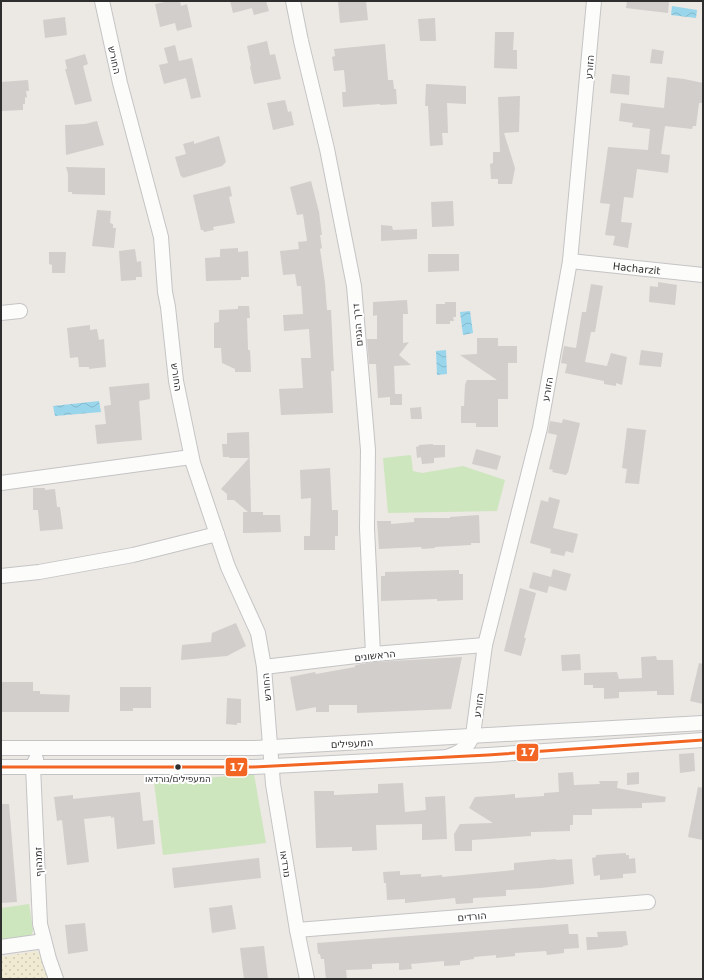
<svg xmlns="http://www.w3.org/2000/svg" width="704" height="980" font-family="'DejaVu Sans','Noto Sans Hebrew',sans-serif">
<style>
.grass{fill:#cee6be}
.sand{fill:url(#sand-dots)}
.water{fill:url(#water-waves)}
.building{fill:#d1cecb}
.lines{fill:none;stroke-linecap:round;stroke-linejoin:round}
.minor-casing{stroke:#c5c4c5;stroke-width:16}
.minor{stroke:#fcfcfb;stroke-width:14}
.bus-1-casing{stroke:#fff;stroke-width:6}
.bus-1{stroke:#f26522;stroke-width:3}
.bus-dot{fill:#2e2e2e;stroke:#fff;stroke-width:1.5}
.labels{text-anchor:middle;stroke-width:4;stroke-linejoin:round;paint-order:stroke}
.bus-label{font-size:9px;fill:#2e2e2e;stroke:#fff}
.street-label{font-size:10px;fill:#2e2e2e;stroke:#fff}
.line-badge{stroke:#fff;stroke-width:1.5}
.badge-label{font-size:11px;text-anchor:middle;font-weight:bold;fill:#fff}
</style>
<defs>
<pattern id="sand-dots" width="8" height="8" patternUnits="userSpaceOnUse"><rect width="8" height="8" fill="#f0ead3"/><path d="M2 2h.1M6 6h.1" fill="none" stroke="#cec9b5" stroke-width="1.8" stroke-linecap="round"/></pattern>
<pattern id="water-waves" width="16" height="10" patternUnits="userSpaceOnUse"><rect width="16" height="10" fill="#99d6ec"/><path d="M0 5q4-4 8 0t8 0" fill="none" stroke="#84b8cb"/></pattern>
</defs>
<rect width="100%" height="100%" fill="#ece8e4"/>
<g class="grass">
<polygon points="411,455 413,471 422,473 463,466 505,480 497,511 388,513 383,458"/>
<polygon points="254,774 266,843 163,855 154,782"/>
<polygon points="29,904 33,930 32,934 29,937 1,941 1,908"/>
</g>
<polygon class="sand" points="36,951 44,957 50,979 1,979 1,957"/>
<g class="water">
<polygon points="672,6 697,10 696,18 671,15"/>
<polygon points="470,311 473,333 463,335 460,312"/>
<polygon points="446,350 447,374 437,375 436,351"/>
<polygon points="99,401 101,412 55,416 53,406"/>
</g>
<g class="building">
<polygon points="170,1 180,1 181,6 187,4 192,27 177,31 175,23 160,27 155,4"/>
<polygon points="230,1 266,1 269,11 254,15 252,8 233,13"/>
<polygon points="338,1 366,1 368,20 340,23"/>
<polygon points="627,1 669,2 668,13 626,8"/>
<polygon points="65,17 67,35 45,38 43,20"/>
<polygon points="435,18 436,41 420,41 418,19"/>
<polygon points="495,32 514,32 513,50 517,50 517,69 494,68"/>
<polygon points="267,41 270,55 275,54 281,79 254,84 251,71 250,67 251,66 247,46"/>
<polygon points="385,44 388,80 393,80 394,89 396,89 397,104 380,105 380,104 343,107 342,92 346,92 344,70 334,71 332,57 335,56 334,49"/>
<polygon points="175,45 179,61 192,58 201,97 191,99 186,78 164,84 159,65 168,63 164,48"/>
<polygon points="652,49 664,51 662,64 650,63"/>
<polygon points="85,54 88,64 83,66 92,101 75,105 65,69 67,69 65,60"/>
<polygon points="612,74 630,76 629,95 610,93"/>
<polygon points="667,77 684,79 703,83 703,103 699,103 696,126 693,126 692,129 665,126 661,154 670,155 668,173 637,169 633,198 624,197 621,222 632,223 628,248 613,245 615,236 605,235 610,204 600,203 608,147 648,150 650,129 632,127 633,123 619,121 621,103 664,108"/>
<polygon points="28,80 29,91 26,91 27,98 25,97 25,104 23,104 23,110 1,111 1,82"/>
<polygon points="426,84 466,86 466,104 447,103 448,133 442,133 443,145 430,146 428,106 425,106"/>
<polygon points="520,96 519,132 504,133 515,168 512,184 498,184 498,179 491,179 490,164 493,163 493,152 500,152 498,97"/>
<polygon points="285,100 288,112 291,111 294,125 273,130 267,103"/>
<polygon points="97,121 104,145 66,155 65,125 85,124"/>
<polygon points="219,136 226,162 222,166 183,178 182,176 181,177 175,157 186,154 183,144 194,141 194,144"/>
<polygon points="66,167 105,168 105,195 72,194 72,192 68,192 68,174"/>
<polygon points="311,181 319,212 322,235 320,235 322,248 320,249 325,283 327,310 331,310 334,371 331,371 333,413 281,415 279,389 303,388 301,358 311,358 309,329 284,331 283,315 303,314 301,286 297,286 295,274 283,275 280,251 299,249 298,242 307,241 303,214 297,215 290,187"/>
<polygon points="230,186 232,196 229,197 235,223 213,227 214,230 204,232 203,230 201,230 193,195"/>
<polygon points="453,201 454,226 432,227 431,202"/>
<polygon points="97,210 111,211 110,223 113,224 113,228 116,228 114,248 92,246"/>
<polygon points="381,225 392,226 393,230 417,229 417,239 381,241"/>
<polygon points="238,248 238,252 248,251 249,277 241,277 241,280 206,281 205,258 220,257 220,249"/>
<polygon points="135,249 137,262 141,261 142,277 136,277 136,280 121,281 119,251"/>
<polygon points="49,252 66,252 65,273 52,273 52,265 49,264"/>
<polygon points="428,254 459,254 459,271 428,272"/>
<polygon points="658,282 677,285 675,305 649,302 650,286 658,287"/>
<polygon points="591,284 603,286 595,332 591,332 585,362 607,366 611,353 627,357 622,385 616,383 616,386 604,384 604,381 565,373 567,364 561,363 564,346 576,348 582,312 586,312"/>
<polygon points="407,300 408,314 403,314 403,343 409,342 399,355 411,365 394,366 395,394 402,394 402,405 390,405 390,397 378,398 376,364 369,364 367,339 377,339 377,315 373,316 373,302"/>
<polygon points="445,302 456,302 456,317 453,317 454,321 450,321 450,324 436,324 436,304 445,304"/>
<polygon points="238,306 249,306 250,318 247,318 248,350 250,350 251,372 235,372 235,369 222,363 221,348 214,348 214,323 219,322 219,310 238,309"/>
<polygon points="90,325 90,330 97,329 99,340 104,339 106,367 89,369 89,367 79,367 78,357 70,358 67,328"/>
<polygon points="477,338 498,338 498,346 517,346 517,363 508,363 508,399 498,399 498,427 476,427 476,423 461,423 461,406 464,406 465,385 467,380 497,380 460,355 477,354"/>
<polygon points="641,350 663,353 661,367 639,365"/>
<polygon points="149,383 150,399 139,401 142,440 97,444 95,425 106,424 104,406 111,405 109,387"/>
<polygon points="421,407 422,419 411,419 410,408"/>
<polygon points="563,419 580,423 568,473 567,473 566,475 552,472 553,470 549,469 557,435 548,433 550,421 562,423"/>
<polygon points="627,428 646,430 639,484 625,483 627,469 622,468"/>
<polygon points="249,432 251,512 263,512 263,515 280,515 281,532 243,533 243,512 248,512 234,500 227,500 227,494 221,489 249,458 229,458 229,457 223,457 222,444 227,444 227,433"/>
<polygon points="433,444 433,445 445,445 445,457 434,458 434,463 422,464 421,457 417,458 416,447 419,446 419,445"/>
<polygon points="476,449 501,456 497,470 472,464"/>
<polygon points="330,468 332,510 338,510 338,536 335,536 335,550 304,550 304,536 310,536 311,498 301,499 300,470"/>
<polygon points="33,488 45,488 45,490 55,489 57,507 60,507 63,529 40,531 38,510 33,510"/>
<polygon points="549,497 560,500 553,528 578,534 573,553 566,551 564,556 550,553 551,549 530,543 541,500 548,502"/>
<polygon points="479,515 480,543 471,543 471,545 435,547 435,548 422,549 421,547 379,549 377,521 391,521 391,524 414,522 414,518 450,518 450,517"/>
<polygon points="553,569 571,574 566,591 549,586 547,593 529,588 533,572 551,577"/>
<polygon points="459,570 459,574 463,574 463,600 437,601 437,599 381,601 381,576 385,576 385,572"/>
<polygon points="520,588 536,593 524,638 526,638 521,656 504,651"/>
<polygon points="236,623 246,646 227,656 181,660 182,645 211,642 212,633"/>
<polygon points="580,654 581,670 562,671 561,655"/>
<polygon points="656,656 657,660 673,660 674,695 657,695 657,691 619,692 619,698 604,699 604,688 593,688 593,685 584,685 584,673 617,672 619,679 642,678 641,657"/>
<polygon points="462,657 451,709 357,713 357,705 329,705 329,712 316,712 316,707 296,711 290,677 315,672 316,674 355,667 355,665 374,662"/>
<polygon points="699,663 703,664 703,704 690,701"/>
<polygon points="1,682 33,682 33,691 40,691 40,694 70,695 69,712 1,712"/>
<polygon points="120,687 151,687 151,708 133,708 133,711 120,711"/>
<polygon points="227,698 241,699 241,723 237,723 237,725 226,724"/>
<polygon points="694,753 695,771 680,773 679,754"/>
<polygon points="573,772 574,785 600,784 599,781 618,781 617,788 666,797 665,802 642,803 642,808 592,809 592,815 573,815 573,825 570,825 570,831 531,832 531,836 472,840 472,851 455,851 454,834 460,824 493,823 469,808 475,797 515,794 515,798 544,796 544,793 559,792 558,773"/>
<polygon points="639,772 639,784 627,785 627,773"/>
<polygon points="403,783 405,812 426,810 425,797 445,796 447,839 422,840 422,824 376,825 377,850 352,851 352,847 316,848 314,791 334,791 334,795 378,793 378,784"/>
<polygon points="698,787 703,788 703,840 688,837"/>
<polygon points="140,792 143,821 153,820 155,844 117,849 114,817 111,818 111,816 84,819 89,862 67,865 62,820 57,821 54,797 73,795 73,799"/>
<polygon points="1,804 9,804 17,902 1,903"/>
<polygon points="626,853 626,855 629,855 629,859 635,858 636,873 623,874 623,878 600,880 600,875 594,876 592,858 596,857 596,855"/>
<polygon points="259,858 261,878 174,888 172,868"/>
<polygon points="556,859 556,860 572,859 574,884 541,888 506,890 506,896 473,898 473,903 456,904 455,898 405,903 405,899 387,900 386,883 384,883 383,872 400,871 400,875 421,874 421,877 442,875 442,877 514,870 514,863"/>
<polygon points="232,905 236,929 212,933 209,908"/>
<polygon points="85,923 88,951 68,954 65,925"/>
<polygon points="568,924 569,934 578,934 579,948 564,949 564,953 547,955 546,951 515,953 515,956 496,958 496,955 474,957 474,959 460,961 460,965 444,966 444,961 411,964 412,969 399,970 399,963 372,964 372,969 346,970 347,979 326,979 324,959 321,959 320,954 318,954 317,943"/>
<polygon points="626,931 628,945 623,946 623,947 587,950 586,937 598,937 597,932"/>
<polygon points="264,946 268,979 244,979 240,948"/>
</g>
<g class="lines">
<g class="minor-casing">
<g id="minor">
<polyline points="102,1 120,83 161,237 165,292 168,307 176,381 193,463 228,567 258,633 264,667 273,784 297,930 307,979"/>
<polyline points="293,1 301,41 327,149 354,286 368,450 367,528 373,654"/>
<path id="s1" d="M570,261L703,275"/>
<polyline points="1,313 20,311"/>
<polyline points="1,483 191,457"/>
<polyline points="1,576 39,572 133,555 217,534"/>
<polyline points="264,667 373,654 485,645"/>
<polyline points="1,748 255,748 703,723"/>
<path d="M447,757C459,753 468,748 473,735L485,645L540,428L570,261L594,1"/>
<polyline points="36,759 33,766 40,924 49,959 56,979"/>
<polyline points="1,767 253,767 488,755 703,740"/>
<polyline points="297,930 648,902"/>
<polyline points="1,947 44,941"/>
</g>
</g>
<use href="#minor" class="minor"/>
<g class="bus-1-casing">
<polyline id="bus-1" points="1,767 253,767 488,755 703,740"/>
</g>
<use href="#bus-1" class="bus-1"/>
</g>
<circle class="bus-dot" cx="178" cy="767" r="3.5"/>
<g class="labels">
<g class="bus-label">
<text x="178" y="782">המעפילים/נורדאו</text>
</g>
<g class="street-label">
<text transform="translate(115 60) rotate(77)" y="4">החורש</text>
<text transform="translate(589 67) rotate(-85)" y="4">הזורע</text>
<text dy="4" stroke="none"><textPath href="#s1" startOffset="67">Hacharzit</textPath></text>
<text transform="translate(357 325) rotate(-95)" y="4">דרך הגנים</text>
<text transform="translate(177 377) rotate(82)" y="4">החורש</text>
<text transform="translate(547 389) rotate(-80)" y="4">הזורע</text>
<text transform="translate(375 655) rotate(-6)" y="4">הראשונים</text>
<text transform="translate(266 687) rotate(-95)" y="4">החורש</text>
<text transform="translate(478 705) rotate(-82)" y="4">הזורע</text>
<text transform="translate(352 743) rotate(-3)" y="4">המעפילים</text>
<text transform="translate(38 862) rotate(-93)" y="4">זמנהוף</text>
<text transform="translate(286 864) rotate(81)" y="4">נורדאו</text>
<text transform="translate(472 916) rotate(-5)" y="4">הורדים</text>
</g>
</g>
<g class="line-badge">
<rect x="516" y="743" width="23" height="19" rx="4" fill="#f26522"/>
<rect x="225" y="757" width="23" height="20" rx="4" fill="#f26522"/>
</g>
<g class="badge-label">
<text x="528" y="756">17</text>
<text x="237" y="771">17</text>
</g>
<rect width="704" height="980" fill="none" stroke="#2e2e2e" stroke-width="4"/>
</svg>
